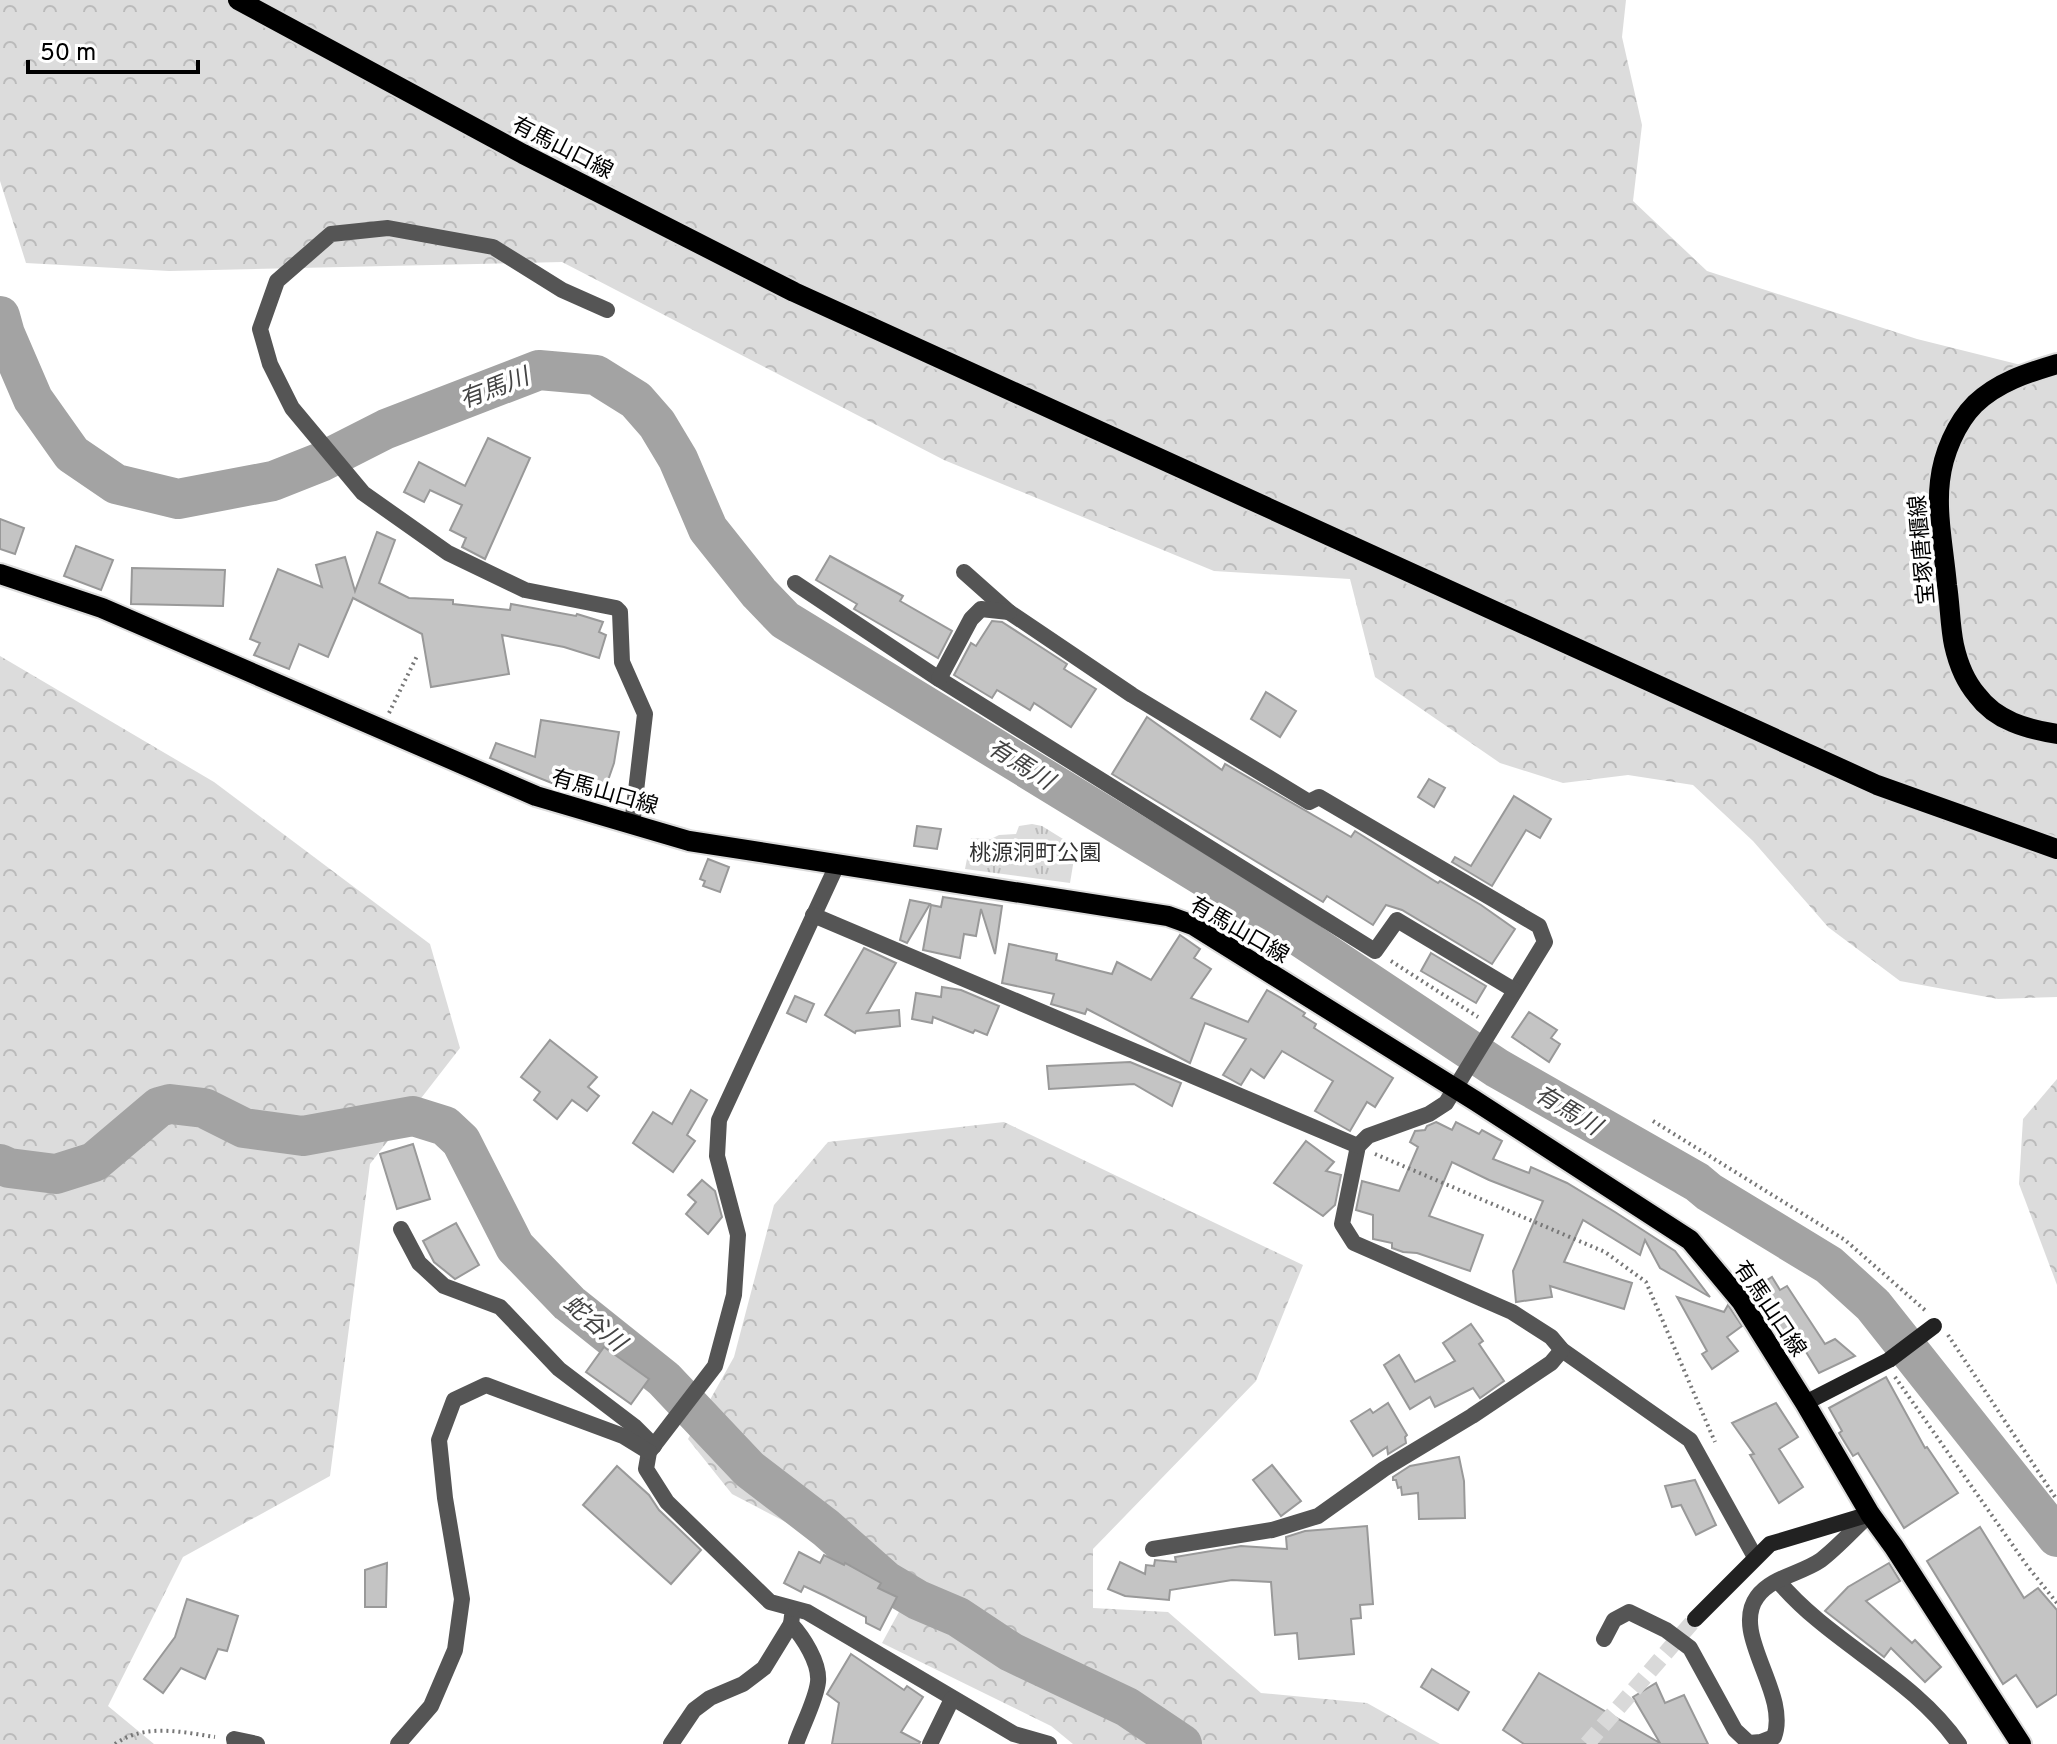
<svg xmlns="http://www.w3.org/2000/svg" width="2057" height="1744" font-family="Overpass,'Noto Sans JP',sans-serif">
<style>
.forest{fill:url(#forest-crowns)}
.park{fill:url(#park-tufts)}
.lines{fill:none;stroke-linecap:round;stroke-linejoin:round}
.river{stroke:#a3a3a3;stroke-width:40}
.building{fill:#c4c4c4;stroke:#999;stroke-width:2}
.secondary-tunnel{stroke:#d9d9d9;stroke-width:16;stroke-dasharray:16 8;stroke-linecap:butt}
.primary-casing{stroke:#dbdbdb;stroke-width:24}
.path{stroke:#777;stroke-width:4;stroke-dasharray:2 4;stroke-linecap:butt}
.street{stroke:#555;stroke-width:16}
.secondary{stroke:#222;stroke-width:16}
.primary{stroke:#000;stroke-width:20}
.labels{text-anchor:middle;stroke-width:7;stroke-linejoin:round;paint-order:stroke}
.street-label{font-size:22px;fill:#000;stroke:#fff}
.park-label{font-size:22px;fill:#333;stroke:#fff}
.water-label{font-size:24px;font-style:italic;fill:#444;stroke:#fff}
</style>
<defs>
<pattern id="forest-crowns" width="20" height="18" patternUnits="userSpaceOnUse" patternTransform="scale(2)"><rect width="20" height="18" fill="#dcdcdc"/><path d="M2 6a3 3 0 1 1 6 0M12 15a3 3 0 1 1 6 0" fill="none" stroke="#bbb"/></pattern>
<pattern id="park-tufts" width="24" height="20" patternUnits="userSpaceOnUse" patternTransform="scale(2)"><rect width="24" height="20" fill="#dcdcdc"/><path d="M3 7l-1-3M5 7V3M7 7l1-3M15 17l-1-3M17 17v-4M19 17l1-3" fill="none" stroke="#bbb"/></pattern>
</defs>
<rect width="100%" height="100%" fill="#fff"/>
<g class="forest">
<polygon points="0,0 1626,0 1622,37 1642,125 1633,201 1707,271 1917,339 2057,374 2057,997 1998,999 1900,981 1828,927 1753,841 1693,785 1628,775 1563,783 1500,763 1375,677 1350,579 1214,571 944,460 562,262 169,271 26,263 0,181"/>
<polygon points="0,656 214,782 430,944 460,1048 370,1164 330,1476 183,1557 108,1706 154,1744 0,1744"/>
<polygon points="2057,1079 2057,1285 2019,1184 2023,1119"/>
<polygon points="1004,1122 1303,1265 1256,1381 1093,1549 1093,1608 1168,1612 1261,1693 1367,1703 1440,1744 1073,1744 1051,1726 882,1643 912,1588 732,1494 688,1439 734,1357 774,1205 828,1142"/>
</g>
<polygon class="park" points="1032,824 1042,826 1076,847 1070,883 965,869 971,838 991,839 999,835 1016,834 1019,826"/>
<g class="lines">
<g class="river">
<polyline points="0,316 5,334 33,399 72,454 116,484 178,499 273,481 321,462 386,429 539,370 596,375 636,400 657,424 678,459 708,529 759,593 785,620 1275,920 1497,1068 1697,1182 1709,1192 1829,1265 1873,1305 2057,1537"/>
<polyline points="0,1164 9,1168 56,1174 94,1162 159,1107 170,1104 204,1108 244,1128 303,1136 413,1116 445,1126 461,1141 515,1247 569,1303 664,1379 749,1469 826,1528 886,1581 918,1600 958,1617 1011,1652 1127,1707 1182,1744"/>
</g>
</g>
<g class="building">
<polygon points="488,438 530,458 485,559 462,547 466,538 450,530 462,505 430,490 424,502 404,492 419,462 465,486"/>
<polygon points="0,519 24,528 15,554 0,549"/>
<polygon points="377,532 395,540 379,583 409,598 453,600 453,604 510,610 511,604 576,616 577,614 603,622 599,632 606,635 599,658 564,647 502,635 509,674 431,687 422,634 353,598 328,657 299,644 289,669 254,655 260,643 250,639 278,569 322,587 316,565 345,557 355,591"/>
<polygon points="76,546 113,560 101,590 64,576"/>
<polygon points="830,556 903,596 900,601 952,631 938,658 854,609 857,604 816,580"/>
<polygon points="132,568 225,570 223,606 131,604"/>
<polygon points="992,621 1002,622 1030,640 1067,664 1064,669 1096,689 1071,727 1034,703 1030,710 997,690 992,698 954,675 971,643 976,646"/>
<polygon points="1266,692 1296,711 1280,737 1251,719"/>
<polygon points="1147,717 1222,770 1225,764 1351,837 1355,831 1438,883 1440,881 1481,905 1515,929 1492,964 1402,910 1386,905 1373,925 1327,896 1323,902 1112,774"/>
<polygon points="541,720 619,732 614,763 605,789 581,781 578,788 566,783 564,788 490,758 496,743 535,757"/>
<polygon points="1429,779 1445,788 1434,807 1418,797"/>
<polygon points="1514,796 1551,819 1540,838 1526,830 1492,886 1452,862 1455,857 1471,866"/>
<polygon points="917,826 941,829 937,849 914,846"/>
<polygon points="708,859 729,867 720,892 703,886 705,881 700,879"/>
<polygon points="943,897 1002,906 995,954 981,909 976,936 964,934 960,958 923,950 931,905 941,907"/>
<polygon points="910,900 930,904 907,943 900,940"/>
<polygon points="1180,935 1200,949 1194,958 1211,969 1191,998 1248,1022 1267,990 1281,998 1305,1013 1303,1016 1316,1024 1314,1028 1393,1078 1375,1107 1367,1102 1350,1131 1315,1111 1333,1081 1282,1051 1264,1078 1251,1069 1241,1085 1223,1075 1246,1039 1205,1023 1190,1063 1087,1009 1085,1014 1051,1004 1054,994 1002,983 1009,944 1057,954 1056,960 1112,974 1117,962 1151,980"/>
<polygon points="864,948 896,963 867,1013 899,1010 900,1026 856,1031 855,1033 825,1015"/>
<polygon points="1431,953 1486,986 1476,1003 1421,971"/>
<polygon points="942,987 961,990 999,1006 987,1035 975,1030 973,1033 933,1017 932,1023 912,1019 916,993 941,997"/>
<polygon points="795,996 814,1004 806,1022 787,1013"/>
<polygon points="1529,1012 1557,1030 1551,1038 1560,1044 1549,1062 1512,1037"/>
<polygon points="550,1040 597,1077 588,1087 599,1096 587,1111 572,1100 557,1119 534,1100 540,1092 521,1077"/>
<polygon points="1130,1062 1181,1083 1172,1106 1134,1084 1049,1089 1047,1066"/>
<polygon points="691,1090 707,1100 687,1135 695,1141 673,1172 633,1143 653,1112 672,1124"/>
<polygon points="1436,1122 1452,1130 1456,1122 1479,1134 1482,1130 1502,1141 1493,1159 1529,1173 1531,1167 1567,1183 1615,1212 1675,1251 1710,1297 1660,1268 1645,1240 1640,1255 1583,1220 1564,1262 1632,1283 1624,1309 1550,1286 1552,1297 1516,1302 1513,1271 1543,1201 1489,1180 1452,1162 1429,1216 1483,1235 1470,1271 1417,1253 1403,1252 1392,1248 1392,1243 1373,1239 1373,1215 1356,1210 1362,1181 1399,1191 1418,1147 1410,1142 1415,1131 1425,1130 1427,1126"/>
<polygon points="1306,1141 1334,1162 1326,1171 1341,1175 1335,1205 1323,1216 1274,1183"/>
<polygon points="413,1144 430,1199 397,1209 380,1154"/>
<polygon points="702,1180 715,1191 722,1217 708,1234 686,1214 696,1202 688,1195"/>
<polygon points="456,1223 479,1265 455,1279 434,1262 423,1241"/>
<polygon points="1772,1277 1780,1290 1787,1286 1825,1344 1835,1339 1855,1356 1819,1373 1803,1347 1790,1355 1750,1291"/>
<polygon points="1677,1297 1724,1312 1728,1305 1742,1326 1727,1337 1738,1351 1712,1369 1702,1354 1707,1351"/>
<polygon points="1471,1324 1483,1341 1479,1344 1504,1381 1480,1398 1473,1388 1435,1407 1430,1397 1410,1409 1384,1365 1399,1355 1415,1382 1455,1361 1443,1343"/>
<polygon points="604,1347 649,1379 631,1404 586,1372"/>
<polygon points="1886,1377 1925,1448 1927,1447 1958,1493 1904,1528 1858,1453 1853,1456 1839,1433 1842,1431 1829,1408"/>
<polygon points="1388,1403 1407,1435 1405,1437 1406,1443 1388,1454 1387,1447 1373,1456 1351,1421 1370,1409 1373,1413"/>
<polygon points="1776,1403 1798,1437 1779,1449 1803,1487 1779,1503 1750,1455 1754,1454 1732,1423"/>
<polygon points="1459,1457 1464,1481 1465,1518 1419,1519 1418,1493 1402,1495 1401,1487 1398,1488 1396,1480 1393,1480 1393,1477 1410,1466"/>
<polygon points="1272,1465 1301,1501 1281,1516 1253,1480"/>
<polygon points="617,1466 649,1495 659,1510 701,1550 671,1584 583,1505"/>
<polygon points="1695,1480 1716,1525 1696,1535 1681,1505 1672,1507 1665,1486"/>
<polygon points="1367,1526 1373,1604 1360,1605 1361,1618 1351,1619 1354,1654 1299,1659 1297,1633 1275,1635 1271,1582 1232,1580 1170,1590 1169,1600 1125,1596 1108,1589 1120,1562 1145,1574 1146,1565 1154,1566 1155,1560 1176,1562 1175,1557 1241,1546 1287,1549 1286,1537 1305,1531"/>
<polygon points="1980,1527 2024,1598 2038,1588 2057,1610 2057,1694 2037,1707 2016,1675 2003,1684 1927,1561"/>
<polygon points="799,1552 820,1563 824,1555 844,1565 845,1563 881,1583 878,1588 897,1597 880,1630 866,1623 866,1617 825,1596 804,1586 801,1592 784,1583"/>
<polygon points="387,1563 386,1607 365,1607 365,1570"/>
<polygon points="1889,1563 1900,1581 1866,1601 1912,1643 1915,1640 1941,1667 1925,1682 1891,1648 1884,1657 1825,1611 1848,1587"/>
<polygon points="187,1599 238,1616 227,1651 218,1649 205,1679 181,1668 163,1693 144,1679 175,1637"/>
<polygon points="851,1654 904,1690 907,1686 923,1697 901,1732 920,1742 919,1744 832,1744 839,1703 827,1694"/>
<polygon points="1432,1669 1469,1692 1458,1710 1421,1687"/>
<polygon points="1539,1673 1660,1743 1633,1697 1656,1683 1665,1703 1684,1695 1708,1744 1524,1744 1503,1730"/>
</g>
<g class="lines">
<polyline class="secondary-tunnel" points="1587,1744 1695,1619"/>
<g class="primary-casing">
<g id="primary">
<polyline points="238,0 523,154 794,292 1877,785 2057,849"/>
<path d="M2057,364C2027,373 1998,382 1975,404C1956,423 1943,454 1940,481C1936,514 1944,551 1947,585C1950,604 1950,626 1954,645C1958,663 1965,681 1977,695C1996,721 2027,729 2057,734"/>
<polyline points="0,574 102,608 536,796 689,841 1168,916 1193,925 1474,1100 1690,1240 1741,1301 1805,1403 1870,1514 1894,1547 2021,1744"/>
</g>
</g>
<g class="path">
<polyline points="389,713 418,654"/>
<polyline points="1391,961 1478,1017"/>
<polyline points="1653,1121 1845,1240 1926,1311"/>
<polyline points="1375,1154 1605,1252 1646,1282 1715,1442"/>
<polyline points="1948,1335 2057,1500"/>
<polyline points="1895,1377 2028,1567 2057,1603"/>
<path d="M115,1744C145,1723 182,1732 215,1737"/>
</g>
<g class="street">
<polyline points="607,310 562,290 493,247 388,228 331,234 277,281 260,329 270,364 292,408 363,493 448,553 525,590 616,608 620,612 622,662 645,714 632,825"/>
<polyline points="964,572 1009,612 1132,695 1309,802 1319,797 1539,926 1545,942 1446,1103 1429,1114 1368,1136 1358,1146 1342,1224 1354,1243 1512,1312 1551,1337 1562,1350 1690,1440 1755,1557"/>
<polyline points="795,583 939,679 1375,951 1397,920 1514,990"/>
<polyline points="939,679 971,619 981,609 1009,612"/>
<polyline points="837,865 719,1120 717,1156 738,1235 734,1295 715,1366 649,1452 646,1469 667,1502 770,1602 807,1612 1014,1734 1049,1744"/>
<polyline points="813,915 1358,1146"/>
<polyline points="401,1229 419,1263 444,1286 500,1307 559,1369 634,1426 654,1446"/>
<polyline points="1153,1549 1272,1530 1318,1516 1384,1469 1472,1416 1551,1363 1562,1350"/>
<path d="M1778,1581C1831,1644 1912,1676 1959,1744"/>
<path d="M792,1616L791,1624C803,1637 820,1663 818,1682C816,1700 802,1726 796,1744"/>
<path d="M1604,1639L1614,1620L1629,1612L1666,1630L1690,1648L1735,1730L1749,1743L1761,1742L1774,1737C1790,1693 1730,1634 1757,1597C1771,1577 1801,1574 1821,1560C1838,1547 1854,1529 1870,1514"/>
<polyline points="235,1744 234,1739 257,1744"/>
<polyline points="398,1744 431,1706 455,1650 462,1599 445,1498 439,1440 454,1400 486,1385 623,1436 649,1452"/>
<polyline points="671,1744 694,1710 710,1698 743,1684 764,1668 791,1624"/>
<polyline points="930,1744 952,1699"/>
</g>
<g class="secondary">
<polyline points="1805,1403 1889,1360 1934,1326"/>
<polyline points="1695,1619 1770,1544 1870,1514"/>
</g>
<use href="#primary" class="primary"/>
</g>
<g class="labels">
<g class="street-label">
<text transform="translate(563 147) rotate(27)" y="8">有馬山口線</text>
<text transform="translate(1921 550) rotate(-95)" y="8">宝塚唐櫃線</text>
<text transform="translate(605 791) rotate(16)" y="8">有馬山口線</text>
<text transform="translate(1240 929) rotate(30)" y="8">有馬山口線</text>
<text transform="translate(1771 1308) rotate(56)" y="8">有馬山口線</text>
</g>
<g class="park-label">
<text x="1035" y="860">桃源洞町公園</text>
</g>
<g class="water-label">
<text transform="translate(494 388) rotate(-21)" y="8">有馬川</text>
<text transform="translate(1021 764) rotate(32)" y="8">有馬川</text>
<text transform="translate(1568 1110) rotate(31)" y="8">有馬川</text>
<text transform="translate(595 1323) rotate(40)" y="8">蛇谷川</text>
</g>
</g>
<path d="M28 60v12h170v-12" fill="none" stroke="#000000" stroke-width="4"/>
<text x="40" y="60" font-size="24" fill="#000000" stroke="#ffffff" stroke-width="6" paint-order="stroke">50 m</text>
</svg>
